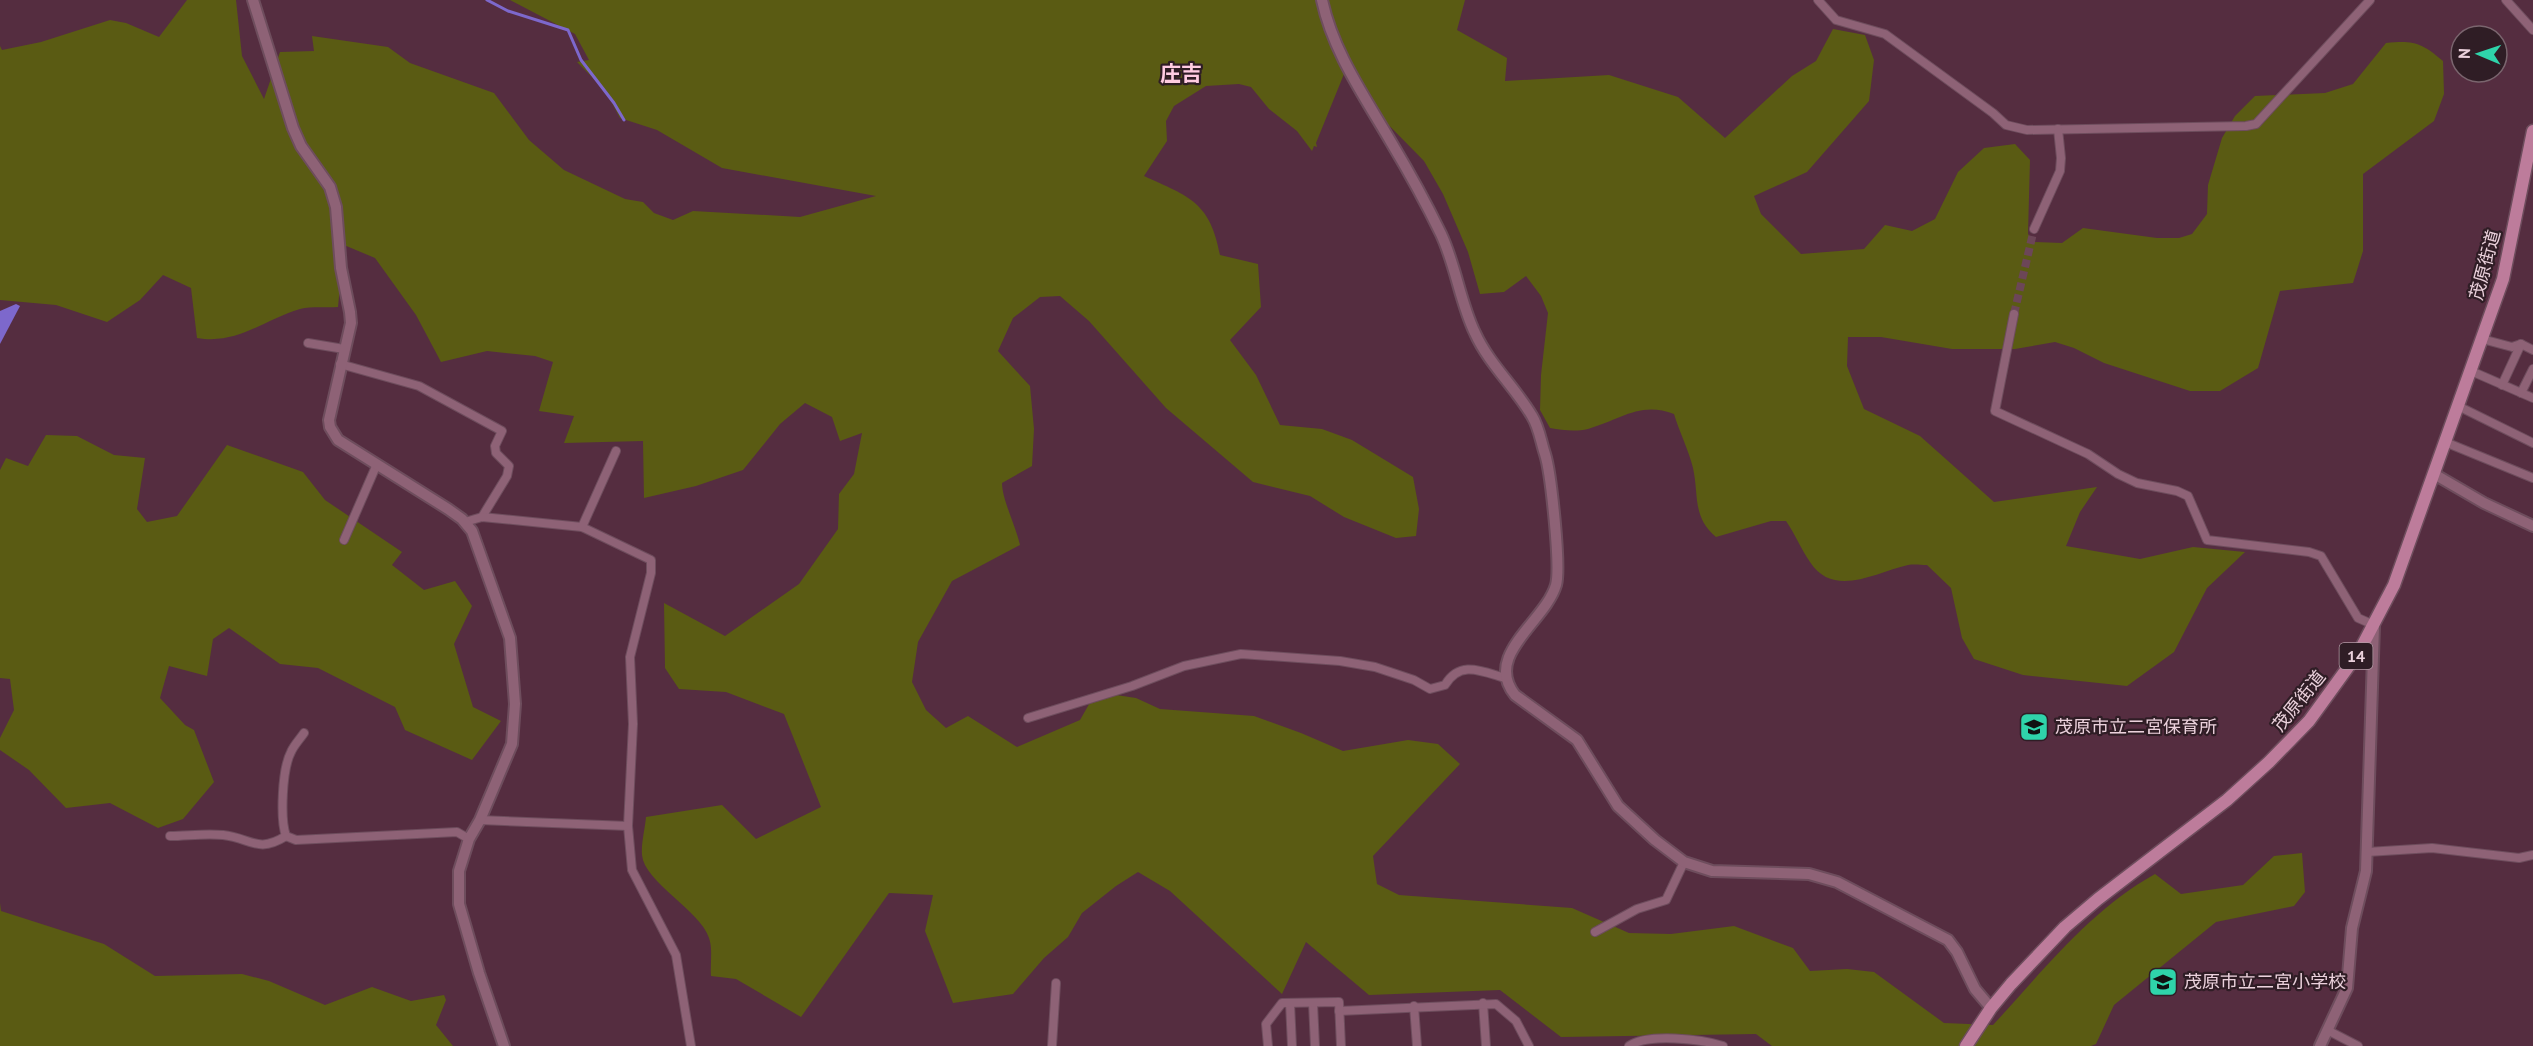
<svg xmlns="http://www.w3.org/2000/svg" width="2533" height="1046" font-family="'PT Sans','Noto Sans JP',sans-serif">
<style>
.green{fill:#5a5b13}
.water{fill:#7d68cc}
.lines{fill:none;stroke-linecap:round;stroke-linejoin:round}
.stream{stroke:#7d68cc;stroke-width:3}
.street-tunnel{stroke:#6c4657;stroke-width:8;stroke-dasharray:8 4;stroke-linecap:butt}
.street-casing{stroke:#6e4d5d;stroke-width:10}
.secondary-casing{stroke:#6e4d5d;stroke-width:14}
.primary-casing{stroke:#6e4d5d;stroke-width:15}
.street{stroke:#8e6276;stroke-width:8}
.secondary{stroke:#8e6276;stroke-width:10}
.primary{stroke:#bd7c9b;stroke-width:12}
.labels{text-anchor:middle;stroke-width:4.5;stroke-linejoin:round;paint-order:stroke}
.shield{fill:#2f1d25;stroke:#b39ba5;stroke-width:1.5}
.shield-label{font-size:16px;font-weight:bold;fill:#ebd1dc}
.street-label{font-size:18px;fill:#ebd1dc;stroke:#2f1d25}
.poi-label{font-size:18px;fill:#ebd1dc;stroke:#2f1d25;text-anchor:start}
.quarter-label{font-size:21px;font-weight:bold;fill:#ffcce2;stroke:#2f1d25}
</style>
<rect width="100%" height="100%" fill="#552d40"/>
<g class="green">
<path d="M187,0H236L242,56L264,99L280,52L314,51L312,36L388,47L410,63L494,93L529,140L564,170L625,199L643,202L654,213L673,220L693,211L800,217L876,196L722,168L657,130L620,118L605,90L577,62L589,60L575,34L510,0H1465L1457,30L1507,58L1505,81L1609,75L1678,97L1725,138L1792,76L1816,61L1833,29L1865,35L1874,60L1869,101L1807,172L1754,196L1761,214L1801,254L1864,249L1885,225L1912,231L1935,219L1958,172L1984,148L2015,144L2030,160L2028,234L2035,242L2062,243L2083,228L2157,238H2179L2192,234L2207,214L2208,185L2222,138L2235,116L2255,96L2325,93L2353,84L2386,43C2414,40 2422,43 2443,61L2444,94L2434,121L2363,174V251L2353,283L2280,291L2258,368L2220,391H2190L2104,363L2074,348L2055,342L2015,349H1952L1881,337H1848L1847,366L1864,409L1920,436L1994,502L2097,487L2080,512L2066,546L2140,559L2193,547L2245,552L2207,588L2174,652L2127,686L2023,675L1974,659L1962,638L1951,588L1927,565C1921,565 1914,564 1908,565C1876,572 1834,599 1810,562C1801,549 1795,534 1786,521H1771L1716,537C1692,517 1699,495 1693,468C1689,451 1679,431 1674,414C1640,401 1620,420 1588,429C1575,432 1562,430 1550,428L1540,410L1541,375L1548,313L1541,296L1526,276L1504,292L1480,294L1468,252L1443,194L1424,161L1368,104L1344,74L1316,143L1317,147L1314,146L1312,151L1297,131L1269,109L1251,87L1239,84L1206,86L1174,106L1166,121L1167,141L1144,176C1190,197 1210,202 1220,255L1258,264L1261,307L1230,340L1256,375L1280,425L1322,429L1352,440L1413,477L1419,509L1416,536L1396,538L1344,517L1310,496L1253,482L1166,408L1089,321L1060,296L1040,297L1013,318L998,351L1030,386L1034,429L1032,466L1002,483C1002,499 1016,527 1020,545L952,581L918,642L912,682L926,710L946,728L968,716L1017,747L1080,720L1096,692L1136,698L1160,709L1254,716L1301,733L1343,751L1408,740L1438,744L1460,764L1373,856L1377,884L1399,895L1572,908L1629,933L1671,934L1734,926L1793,948L1810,971L1847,969L1874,972L1944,1023L1993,1025C2042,972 2090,910 2155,874L2181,894L2243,885L2274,856L2302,853L2305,892L2294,906L2216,922L2114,1005L2096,1044L2091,1046H1772L1756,1034L1561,1037L1500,990L1369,995L1306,942L1282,994L1170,891L1138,872L1116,886L1082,913L1068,937L1044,958L1013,994L953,1003L925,931L933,895L889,893L801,1017L736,979L711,976C710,964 713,949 709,938C701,911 644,882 642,855C641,843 645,829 646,817L722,805L756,839L821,807L784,714L726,692L679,689L665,668L664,603L725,636L799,584L838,529L839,494L854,474L862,433L840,441L832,417L805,403L780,424L743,470L696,486L644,498L643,441L564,443L574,416L539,411L553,362L535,356L487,351L441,362L416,315L375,258L344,245L338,307C327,308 312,306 300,309C263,320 238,345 197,338L191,288L163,275L140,300L107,322L56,305L0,300V46L2,50L41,42L110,20L126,23L159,37Z"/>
<polygon points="46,435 77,436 114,455 145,458 137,509 147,522 177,516 227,445 303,472 325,500 402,552 392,565 424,590 455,581 472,606 454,644 473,707 501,721 472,760 405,730 395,707 318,668 280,664 229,628 213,639 207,676 169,666 160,698 185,725 194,730 214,782 183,819 158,828 110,803 66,808 29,770 0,750 0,738 14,710 10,679 0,678 0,470 6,458 28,466"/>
<polygon points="0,903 1,911 104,944 155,976 242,974 269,981 325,1005 372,987 411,1001 444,995 446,1000 436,1025 453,1046 0,1046"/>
</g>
<polygon class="water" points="16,304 20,306 0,344 0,311"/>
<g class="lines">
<polyline class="stream" points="487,0 508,11 568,30 581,60 614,103 624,120"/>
<polyline class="street-tunnel" points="2014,314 2034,229"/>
<g class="street-casing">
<g id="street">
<polyline points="1818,0 1836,20 1885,34 1993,113 2006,125 2027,130 2246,126 2256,124 2370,0"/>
<polyline points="2506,0 2533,30"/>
<polyline points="2034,229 2060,171 2061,158 2058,129"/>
<polyline points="2014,314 1995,411 2088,454 2118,474 2137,483 2177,491 2188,496 2207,540 2309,552 2321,556 2358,618 2374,625"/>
<polyline points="2482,339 2512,347 2521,344 2533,350"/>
<polyline points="308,343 344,349"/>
<polyline points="340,364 419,386 502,431 495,446 496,453 509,466 507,476 482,517"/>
<polyline points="2471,371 2533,398"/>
<polyline points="2502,385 2521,344"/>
<polyline points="2521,393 2533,369"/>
<polyline points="2458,406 2533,443"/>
<polyline points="2445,442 2533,478"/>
<polyline points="465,522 482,517 582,527 651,560 651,573 630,657 633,724 628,826 632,870 676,955 691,1046"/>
<polyline points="582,527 616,451"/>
<polyline points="344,540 377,464"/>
<path d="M1028,718L1132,686L1184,666L1241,654L1340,661L1375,667L1414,680L1430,689L1445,685C1460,660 1481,671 1505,678"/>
<path d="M304,733C300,739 294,745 291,752C282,769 280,819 286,836L296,840L457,832L469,839"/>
<polyline points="480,820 628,826"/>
<path d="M170,836C187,836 205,833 223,835C251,838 257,854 286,836"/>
<polyline points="2367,852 2432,848 2519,858 2533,855"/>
<polyline points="1595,932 1637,909 1666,900 1684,862"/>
<polyline points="1290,1003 1292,1046"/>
<polyline points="1313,1003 1315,1046"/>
<polyline points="1483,1003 1486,1046"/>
<polyline points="1414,1006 1417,1046"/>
<polyline points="1339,1011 1496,1004 1516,1021 1529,1046"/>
<polyline points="2327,1030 2358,1046"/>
<polyline points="1052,1046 1056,983"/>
<polyline points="1268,1046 1266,1024 1282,1003 1339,1002 1341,1046"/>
<path d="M1629,1046C1648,1033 1701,1039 1723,1046"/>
</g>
</g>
<g class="secondary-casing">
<g id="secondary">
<polyline points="253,0 293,128 301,146 330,187 336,207 341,268 350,312 351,323 329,420 330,427 338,440 448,509 462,519 472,531 510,638 515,704 512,744 480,820 469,839 459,871 459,904 479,973 504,1046"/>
<path d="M1322,0C1333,52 1365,97 1391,142C1409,172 1426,203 1441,234C1456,266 1460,302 1475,333C1489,364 1515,387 1532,416C1539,427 1541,442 1545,454C1551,473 1561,567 1556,585C1545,622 1483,655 1515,695L1577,740L1618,806L1655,840L1684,862L1712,871L1809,874L1837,882L1948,940L1957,952L1975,989L1991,1008"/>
<polyline points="2434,474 2484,503 2533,526"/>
<polyline points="2320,1046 2347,988 2352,928 2366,871 2374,626"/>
</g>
</g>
<g class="primary-casing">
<polyline id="primary" points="1966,1046 1991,1008 2011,984 2065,927 2098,899 2227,800 2269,762 2309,721 2359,652 2394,585 2503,279 2533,131"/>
</g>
<use href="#street" class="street"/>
<use href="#secondary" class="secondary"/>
<use href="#primary" class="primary"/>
</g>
<defs>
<g id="school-square" transform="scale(1.5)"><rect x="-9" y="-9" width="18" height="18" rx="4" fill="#2fd4aa" stroke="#2f1d25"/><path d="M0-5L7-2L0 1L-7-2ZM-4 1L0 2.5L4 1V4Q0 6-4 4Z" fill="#111"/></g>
</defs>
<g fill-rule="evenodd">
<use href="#school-square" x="2034" y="727"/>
<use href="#school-square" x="2163" y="982"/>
</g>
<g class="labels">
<rect class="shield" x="2339.5" y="643" width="33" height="26" rx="4.5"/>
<g class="shield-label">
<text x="2356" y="662">14</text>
</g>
<g class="street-label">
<text transform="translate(2485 265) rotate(-75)" y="6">茂原街道</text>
<text transform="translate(2299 701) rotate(-51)" y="6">茂原街道</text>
</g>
<g class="poi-label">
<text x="2055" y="733">茂原市立二宮保育所</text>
<text x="2184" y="988">茂原市立二宮小学校</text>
</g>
<g class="quarter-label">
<text x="1181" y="81">庄吉</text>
</g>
</g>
<g transform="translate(2479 54) rotate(272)"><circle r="28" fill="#2f1d25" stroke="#7a656e" stroke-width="1.5"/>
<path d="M0-4.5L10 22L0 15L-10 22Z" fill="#2fd4aa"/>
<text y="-9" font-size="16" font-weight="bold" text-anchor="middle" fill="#ebd1dc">N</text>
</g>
</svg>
